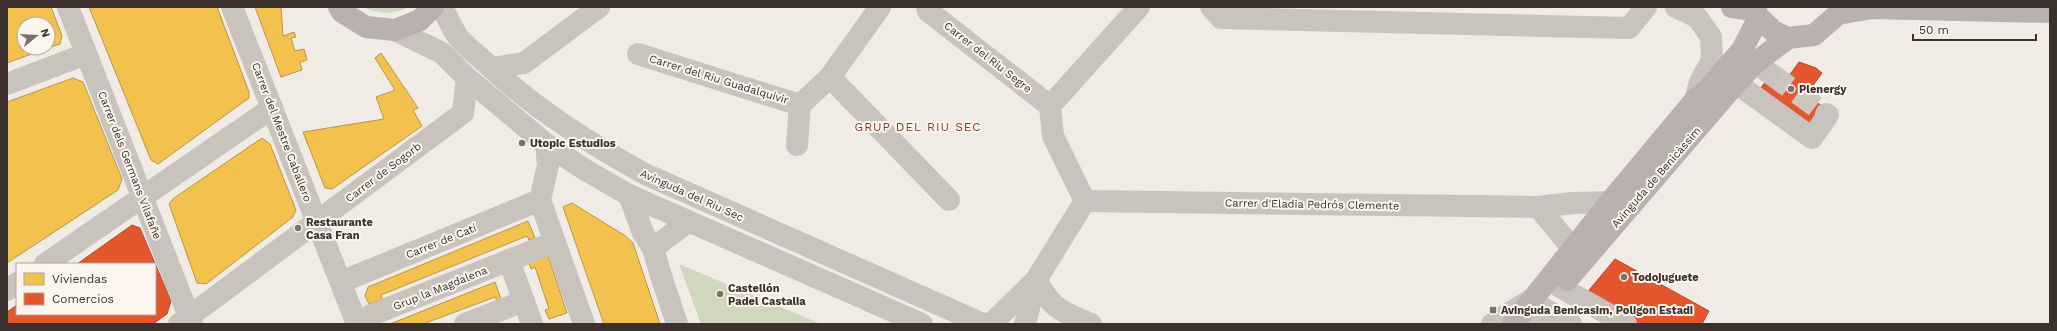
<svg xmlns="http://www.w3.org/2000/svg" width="2057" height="331" font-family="'Work Sans',sans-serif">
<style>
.green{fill:#d1d6bf}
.homes{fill:#f2c14e;stroke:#bb9644}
.shops{fill:#e4572e;stroke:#b14b2d}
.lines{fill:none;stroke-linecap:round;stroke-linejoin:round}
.minor-tunnel{stroke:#ccc6c0;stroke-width:22;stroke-dasharray:22 11;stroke-linecap:butt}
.minor{stroke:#c9c3be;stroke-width:22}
.major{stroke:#b8b1ad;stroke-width:22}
.poi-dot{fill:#7a716c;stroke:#fbf5ee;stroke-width:1.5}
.labels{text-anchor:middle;stroke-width:4;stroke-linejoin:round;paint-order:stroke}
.street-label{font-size:11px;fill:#3b302b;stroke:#fbf5ee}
.poi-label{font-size:11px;font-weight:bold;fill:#3b302b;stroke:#fbf5ee;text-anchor:start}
.neighbourhood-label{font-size:12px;letter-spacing:1px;fill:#8c3b22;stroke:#fbf5ee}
</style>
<rect width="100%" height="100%" fill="#f0ebe5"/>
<g class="green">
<path d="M364,7H409C395,14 378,15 364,7Z"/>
<polygon points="679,264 821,324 701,324"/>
</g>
<g class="homes">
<polygon points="7,7 51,7 62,36 60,44 48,48 48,24 24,24 24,48 48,48 7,63"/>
<polygon points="89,7 217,7 249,92 249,98 158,164 151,160"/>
<polygon points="255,7 281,7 283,36 294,32 296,37 291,38 295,51 304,49 307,60 300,62 302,70 281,77"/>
<polygon points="381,53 418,108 413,110 422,126 332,189 325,188 303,132 384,119 376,97 395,90 375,58"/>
<polygon points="73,78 83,82 122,179 118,190 7,263 7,102"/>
<polygon points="262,138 270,144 296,210 293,217 206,284 197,283 169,204 174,198"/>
<polygon points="572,203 624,235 633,243 660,324 604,324 563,207"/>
<polygon points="528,221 535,238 529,240 527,236 381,295 382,299 369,304 365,296 368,287"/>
<polygon points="547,253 567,313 549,319 545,310 549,309 535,267 531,269 528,260"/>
<polygon points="495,282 501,299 497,301 495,297 423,324 390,324"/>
</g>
<g class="shops">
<polygon points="1799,62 1816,68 1822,73 1806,95 1829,111 1814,131 1759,90 1774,71 1786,80"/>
<polygon points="132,225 140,228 171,301 167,314 153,324 7,324 7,312 17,305 17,314 155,314 155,264 77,264"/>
<polygon points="1615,259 1709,311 1702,324 1639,324 1585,295"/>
</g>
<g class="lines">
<polyline class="minor-tunnel" points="1771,74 1826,114"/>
<g class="minor">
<polyline points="68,7 192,324"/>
<polyline points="232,7 357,324"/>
<path d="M442,7C447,17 452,28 458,37C466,47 478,55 487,64C535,109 589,143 645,174L983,324"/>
<polyline points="927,7 928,11 1050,106"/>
<polyline points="1211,7 1221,18 1629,28 1646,7"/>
<polyline points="1676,7 1697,17 1711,37 1712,60 1700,82 1695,100"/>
<polyline points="395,30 442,53 467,78 546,144 587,171 629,195 922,324"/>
<polyline points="638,54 800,105"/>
<polyline points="1755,63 1771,74"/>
<polyline points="492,68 524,63 599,7"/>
<polyline points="830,77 949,200"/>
<polyline points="1736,83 1812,138 1828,115 1826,114"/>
<polyline points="7,84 86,54"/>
<polyline points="800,105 830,77 880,7"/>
<polyline points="546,144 548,165 540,200 584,324"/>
<polyline points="797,145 800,105"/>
<polyline points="629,195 643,233 653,248 661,276 677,324"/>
<polyline points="1085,201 1538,207 1573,203 1610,202"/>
<polyline points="1538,207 1573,249"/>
<polyline points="653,248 688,222"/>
<polyline points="509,260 532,324"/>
<polyline points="45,264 272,108"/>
<path d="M1036,280C1052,309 1062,312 1091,324"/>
<polyline points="341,282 540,200"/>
<polyline points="1560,287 1626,324"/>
<polyline points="7,290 17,283"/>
<polyline points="371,315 555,242"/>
<polyline points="179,324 463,113 467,78"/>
<polyline points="465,324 524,301"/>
<polyline points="991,324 1036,280"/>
<polyline points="1025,324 1036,280 1085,201 1053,136 1050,106 1139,7"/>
<polyline points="1492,324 1532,299"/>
<polyline points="1535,324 1543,308 1571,324"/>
</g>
<g class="major">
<polyline points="339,7 342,12 366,27 395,30 420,20 433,7"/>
<polyline points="1732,7 1756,11 1755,7"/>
<polyline points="1838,14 1872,8 2050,12"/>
<polyline points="1567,280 1736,83 1755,63 1788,38"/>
<polyline points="1513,324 1610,202 1695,100 1708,89 1742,50 1759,17 1773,31 1788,38 1814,35 1838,14 1839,7"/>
</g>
</g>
<g class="poi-dot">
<circle cx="1791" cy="89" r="4"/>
<circle cx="522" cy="143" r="4"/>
<circle cx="298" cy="228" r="4"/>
<circle cx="1624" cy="277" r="4"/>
<circle cx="720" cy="294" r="4"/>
<rect x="1489" y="306" width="8" height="8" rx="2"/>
</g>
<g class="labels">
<g class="street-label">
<text transform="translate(988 57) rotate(38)" y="4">Carrer del Riu Segre</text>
<text transform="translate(719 79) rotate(17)" y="4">Carrer del Riu Guadalquivir</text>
<text transform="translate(282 132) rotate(69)" y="4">Carrer del Mestre Caballero</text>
<text transform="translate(130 165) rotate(69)" y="4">Carrer dels Germans Vilafañe</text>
<text transform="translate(383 172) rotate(-37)" y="4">Carrer de Sogorb</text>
<text transform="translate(1656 177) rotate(-49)" y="4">Avinguda de Benicàssim</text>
<text transform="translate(692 195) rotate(24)" y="4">Avinguda del Riu Sec</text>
<text transform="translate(1312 204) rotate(1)" y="4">Carrer d'Eladia Pedrós Clemente</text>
<text transform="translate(441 241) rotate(-22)" y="4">Carrer de Catí</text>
<text transform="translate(440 288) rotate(-22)" y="4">Grup la Magdalena</text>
</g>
<g class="poi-label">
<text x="1799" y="93">Plenergy</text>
<text x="530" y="147">Utopic Estudios</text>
<text x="306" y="226">Restaurante<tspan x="306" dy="13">Casa Fran</tspan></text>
<text x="1632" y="281">Todojuguete</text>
<text x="728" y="292">Castellón<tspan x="728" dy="13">Padel Castalia</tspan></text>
<text x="1501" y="314">Avinguda Benicasim, Poligon Estadi</text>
</g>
<g class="neighbourhood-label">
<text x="918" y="131">GRUP DEL RIU SEC</text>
</g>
</g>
<rect width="2057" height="331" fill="none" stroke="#3b302b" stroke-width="16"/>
<rect x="16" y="263" width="140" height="52" fill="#fbf5ee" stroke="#aea6a0"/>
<rect x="24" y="273" width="20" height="12" fill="#f2c14e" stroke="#aea6a0"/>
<text x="52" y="283" font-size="12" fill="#3b302b">Viviendas</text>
<rect x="24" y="293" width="20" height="12" fill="#e4572e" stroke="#aea6a0"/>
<text x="52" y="303" font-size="12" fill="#3b302b">Comercios</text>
<g transform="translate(36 36) rotate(72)"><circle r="19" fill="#fbf5ee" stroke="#aea6a0"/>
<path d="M0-3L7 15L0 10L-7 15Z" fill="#7a716c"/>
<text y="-6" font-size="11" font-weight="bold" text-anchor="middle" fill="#3b302b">N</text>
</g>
<path d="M1913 34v6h123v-6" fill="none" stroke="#3b302b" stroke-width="2"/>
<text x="1919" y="34" font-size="12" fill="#3b302b" stroke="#fbf5ee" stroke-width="3" paint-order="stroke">50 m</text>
</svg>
